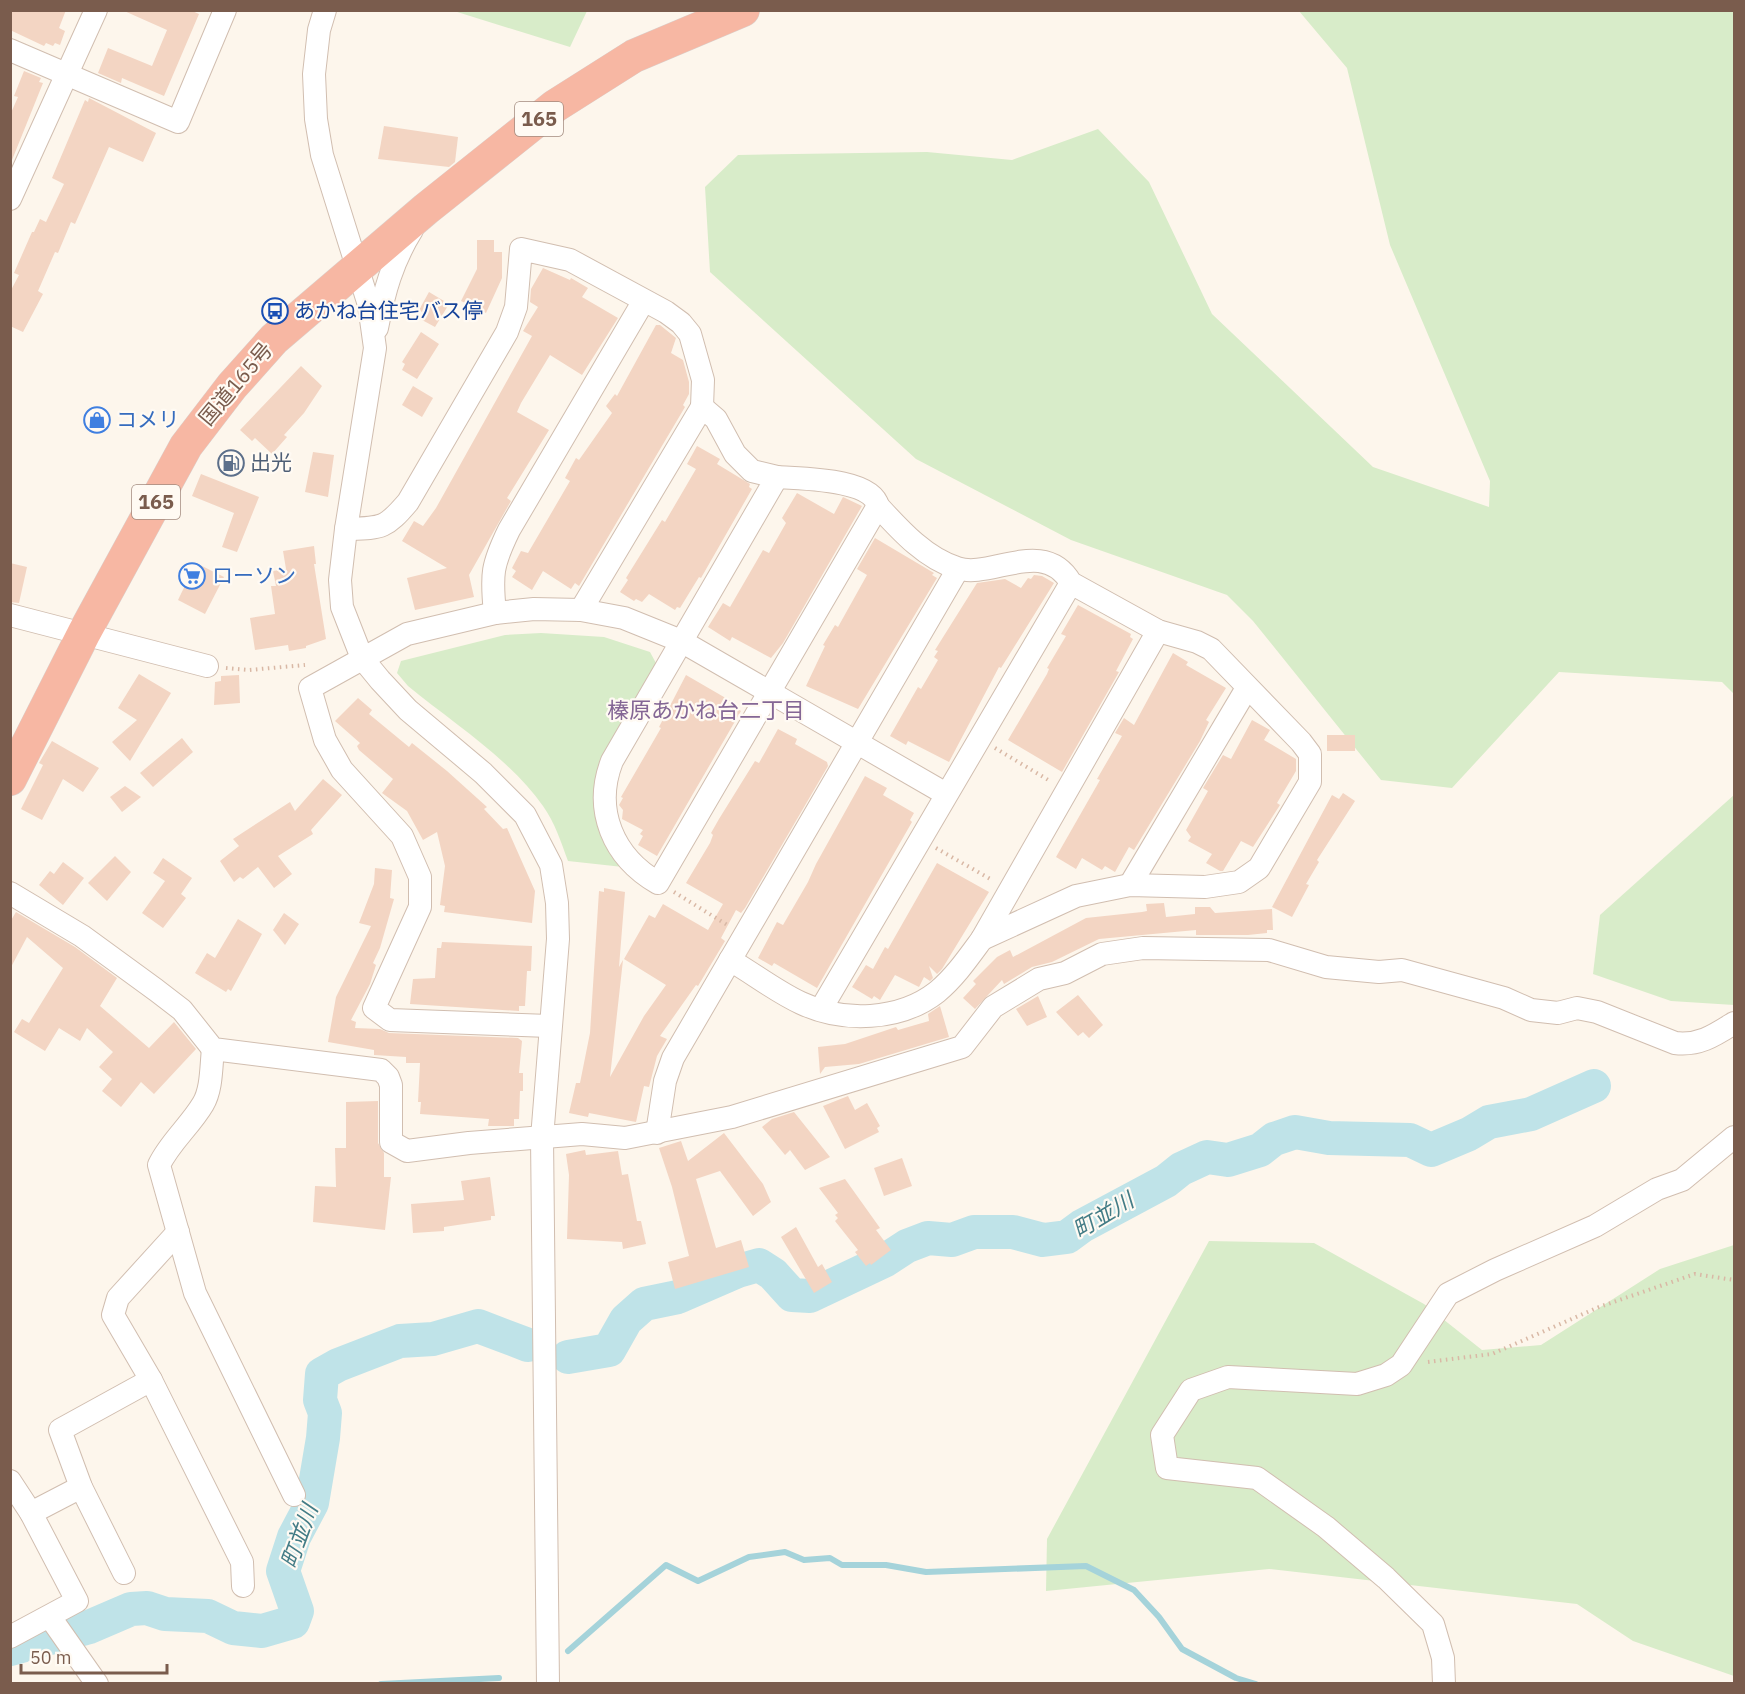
<svg xmlns="http://www.w3.org/2000/svg" width="1745" height="1694" font-family="'IBM Plex Sans','Noto Sans JP',sans-serif">
<style>
.green{fill:#d8ecc9}
.lines{fill:none;stroke-linecap:round;stroke-linejoin:round}
.stream{stroke:#a5d3da;stroke-width:6}
.river{stroke:#bfe3e8;stroke-width:34}
.building{fill:#f3d5c3}
.minor-casing{stroke:#d1beb0;stroke-width:24}
.highway-casing{stroke:#dad1cd;stroke-width:34}
.path{stroke:#d9b8a5;stroke-width:4;stroke-dasharray:1.5 4.5;stroke-linecap:butt}
.minor{stroke:#fff;stroke-width:22}
.highway{stroke:#f7b7a3;stroke-width:33}
.labels{text-anchor:middle;stroke-width:4.5;stroke-linejoin:round;paint-order:stroke}
.shield{fill:#fffaf3;stroke:#a28b7f;stroke-width:1.5}
.shield-label{font-size:20px;font-weight:bold;fill:#7a5c4d}
.transit-label{font-size:21px;fill:#164399;stroke:#fffaf3;text-anchor:start}
.street-label{font-size:21px;fill:#7a5c4d;stroke:#fffaf3}
.shop-label{font-size:21px;fill:#366cbe;stroke:#fffaf3;text-anchor:start}
.service-label{font-size:21px;fill:#4e5e75;stroke:#fffaf3;text-anchor:start}
.neighbourhood-label{font-size:22px;fill:#846695;stroke:#fffaf3}
.water-label{font-size:22px;font-style:italic;fill:#437c86;stroke:#fffaf3}
</style>
<rect width="100%" height="100%" fill="#fdf6ec"/>
<g class="green">
<polygon points="454,11 587,11 570,47"/>
<polygon points="1299,11 1734,11 1734,694 1722,682 1559,672 1452,788 1381,780 1253,621 1227,595 1071,540 916,459 710,272 705,187 738,155 927,152 1012,160 1098,129 1149,182 1212,314 1373,467 1489,507 1490,481 1390,245 1347,68"/>
<path d="M541,633L604,637L650,652L657,665L597,774C590,811 598,840 623,867L568,861C561,842 555,823 543,806C509,758 453,723 408,686L397,673L401,661L505,635Z"/>
<polygon points="1734,795 1734,1005 1671,1001 1593,974 1600,915"/>
<polygon points="1209,1241 1314,1243 1424,1304 1482,1350 1541,1345 1660,1269 1734,1245 1734,1676 1633,1641 1577,1604 1269,1569 1046,1591 1047,1539"/>
</g>
<g class="lines">
<g class="stream">
<polyline points="568,1651 666,1565 698,1581 749,1557 785,1552 804,1560 830,1558 842,1565 886,1565 926,1572 1086,1566 1134,1590 1159,1617 1182,1649 1236,1678 1256,1684"/>
<polyline points="381,1684 499,1678"/>
</g>
<g class="river">
<polyline points="568,1357 609,1350 626,1320 644,1304 678,1297 738,1271 759,1265 773,1274 792,1295 810,1296 884,1261 907,1246 928,1238 952,1240 974,1232 1013,1232 1043,1240 1067,1237 1082,1226 1166,1181 1181,1169 1207,1157 1228,1160 1260,1150 1274,1139 1295,1132 1329,1138 1410,1140 1431,1150 1469,1134 1489,1122 1531,1114 1594,1086"/>
<polyline points="10,1649 89,1627 131,1609 147,1608 165,1614 208,1616 233,1628 262,1631 293,1622 297,1611 283,1571 294,1537 312,1503 323,1438 325,1413 320,1400 322,1374 338,1365 400,1341 433,1339 478,1326 528,1345"/>
</g>
</g>
<g class="building">
<polygon points="10,10 66,10 59,28 65,31 60,45 55,43 53,46 46,43 44,46 10,30"/>
<polygon points="122,10 190,10 199,14 164,96 122,78 121,83 98,73 108,48 152,66 167,30"/>
<polygon points="24,71 41,78 39,82 43,83 10,165 10,115 18,97 14,96"/>
<polygon points="89,98 156,133 143,162 109,147 75,224 71,222 58,253 55,252 38,291 43,294 23,332 10,326 10,292 19,275 14,273 32,232 34,232 40,219 46,222 64,184 52,178 85,100 88,102"/>
<polygon points="384,126 458,137 455,162 449,167 378,159"/>
<polygon points="477,240 494,240 494,252 502,252 502,278 486,313 461,301 477,269"/>
<polygon points="543,268 570,280 571,278 588,288 582,297 618,318 582,375 550,355 521,403 517,412 549,430 507,498 511,501 469,575 474,597 415,610 407,578 447,568 402,541 414,521 423,526 436,508 532,336 523,331 538,307 530,302 531,289"/>
<polygon points="429,292 449,304 435,327 422,320 425,314 419,310"/>
<polygon points="656,325 660,325 676,338 671,353 683,360 689,382 689,394 683,405 685,407 579,586 575,583 571,589 543,571 532,590 512,577 516,571 512,568 521,551 528,553 570,481 565,478 576,458 579,460 612,413 606,406 615,394 617,396"/>
<polygon points="421,332 439,344 417,379 402,370 405,364 402,362"/>
<polygon points="301,366 322,386 304,413 284,435 287,437 272,454 255,438 252,441 240,430"/>
<polygon points="413,386 433,398 422,417 402,405"/>
<polygon points="697,446 720,459 717,464 750,484 749,487 752,489 701,578 699,577 680,608 677,607 675,610 649,594 642,602 636,599 634,601 620,592 628,580 626,578 662,520 665,522 696,469 687,464"/>
<polygon points="313,452 334,455 328,497 305,492"/>
<polygon points="201,474 259,497 237,552 222,547 234,513 192,496"/>
<polygon points="797,493 834,514 843,497 862,506 783,643 771,658 732,637 730,641 708,627 723,603 730,607 763,550 769,553 786,523 782,518"/>
<polygon points="875,538 934,573 932,575 937,578 858,709 806,686 825,646 823,645 835,625 838,627 867,575 857,569"/>
<polygon points="314,546 316,564 314,564 326,639 306,646 306,648 289,651 288,645 255,650 250,618 275,614 271,586 276,586 273,571 286,569 283,551"/>
<polygon points="10,563 27,567 19,603 10,602"/>
<polygon points="196,563 224,577 205,614 178,600"/>
<polygon points="1034,575 1042,576 1054,583 1001,668 999,667 949,762 908,741 906,745 890,736 918,687 921,689 938,660 934,657 938,651 935,650 977,583 1005,579 1021,588 1028,578 1031,579"/>
<polygon points="1078,605 1131,634 1130,637 1133,639 1116,671 1119,672 1062,772 1008,740 1047,674 1049,669 1047,668 1066,636 1061,634"/>
<polygon points="1173,653 1188,662 1186,665 1226,688 1206,720 1209,722 1200,741 1134,850 1129,847 1115,872 1105,866 1102,870 1082,858 1076,869 1056,857 1100,780 1097,779 1122,736 1115,733 1124,718 1134,725"/>
<polygon points="139,674 171,693 130,761 112,742 137,720 118,708"/>
<polygon points="239,675 240,703 214,705 215,682 221,681 221,676"/>
<polygon points="686,675 736,704 734,707 741,711 657,856 638,845 643,836 640,834 643,830 622,819 623,810 619,805 623,798 621,797 661,728 659,727"/>
<polygon points="358,698 372,710 369,714 409,747 412,743 447,771 487,807 484,809 503,829 507,828 535,891 532,923 444,912 445,906 440,905 445,866 437,832 423,840 407,811 382,793 393,779 359,750 357,746 360,743 335,721"/>
<polygon points="1252,720 1270,730 1264,740 1296,759 1296,771 1277,803 1280,805 1253,847 1241,841 1223,871 1220,871 1206,863 1212,854 1188,841 1191,837 1186,830 1208,791 1203,788 1223,755 1231,759"/>
<polygon points="778,729 797,739 795,744 827,762 828,766 745,908 741,913 736,910 721,938 725,941 698,986 696,985 660,1036 667,1039 657,1056 649,1087 644,1086 636,1122 589,1113 588,1117 569,1113 576,1083 580,1083 590,1033 599,891 604,892 604,888 625,892 619,967 623,960 610,1077 644,1016 666,985 624,959 649,915 655,918 663,904 708,930 723,904 686,883 710,843 713,835 711,833 719,819 755,761 759,763"/>
<rect x="1327" y="735" width="28" height="16"/>
<polygon points="182,738 193,752 153,787 140,773"/>
<polygon points="52,741 99,768 83,792 63,779 42,820 21,809 43,765 39,763"/>
<polygon points="865,776 887,788 883,795 914,813 910,820 912,822 817,988 774,963 772,966 758,958 777,922 783,925 808,882 816,864"/>
<polygon points="323,779 342,795 311,830 313,834 278,856 292,874 274,888 258,867 243,879 240,877 234,882 220,861 239,846 233,839 290,802 295,811"/>
<polygon points="125,786 141,797 122,812 110,797"/>
<polygon points="1343,793 1355,801 1317,860 1319,862 1306,884 1309,885 1292,917 1272,907 1332,795 1339,799"/>
<polygon points="115,856 131,872 107,901 88,883"/>
<polygon points="163,858 192,878 181,894 186,898 163,928 142,913 165,881 153,873"/>
<polygon points="63,862 84,878 63,905 39,885 50,871 54,874"/>
<polygon points="937,863 989,892 942,969 937,974 929,966 933,978 930,981 924,977 919,987 895,975 880,1000 874,996 872,999 852,987 866,965 873,969 885,947 888,949"/>
<polygon points="375,868 392,870 390,898 394,899 380,948 373,963 376,965 370,984 351,1020 356,1022 355,1028 380,1029 389,1033 518,1038 522,1041 519,1073 523,1073 523,1091 520,1091 519,1119 514,1119 514,1126 488,1126 489,1119 420,1114 421,1102 418,1102 420,1063 406,1063 406,1057 374,1055 374,1050 328,1042 336,997 371,926 359,923 374,884"/>
<polygon points="1164,903 1166,917 1195,914 1195,907 1210,907 1215,913 1272,909 1273,930 1267,930 1267,933 1248,935 1196,935 1196,930 1099,939 1052,962 1032,967 1004,984 1002,980 975,1009 963,998 976,984 973,981 997,957 1010,950 1013,957 1086,918 1142,912 1147,911 1146,904"/>
<polygon points="16,912 75,947 117,978 100,1006 149,1048 174,1022 196,1049 154,1094 141,1082 121,1107 102,1091 112,1079 99,1067 113,1052 87,1028 80,1041 59,1028 45,1051 14,1032 22,1019 29,1023 63,968 27,937 10,969 10,922"/>
<polygon points="284,913 299,924 285,945 273,930"/>
<polygon points="238,919 262,934 231,991 228,989 226,992 195,973 207,953 215,958"/>
<polygon points="442,942 532,946 531,971 527,971 525,1006 519,1006 519,1011 410,1004 413,979 435,978 437,948 441,948"/>
<polygon points="1078,995 1103,1025 1089,1038 1083,1032 1078,1036 1056,1012"/>
<polygon points="1038,996 1047,1017 1027,1026 1016,1009"/>
<polygon points="940,1006 949,1037 859,1064 825,1067 820,1074 818,1047 845,1044 896,1027 898,1030 929,1021 928,1014"/>
<polygon points="848,1096 855,1110 867,1103 880,1126 877,1128 879,1132 845,1149 823,1106"/>
<polygon points="378,1101 378,1143 384,1153 384,1177 391,1177 385,1230 313,1222 315,1186 336,1187 335,1148 346,1148 346,1102"/>
<polygon points="794,1112 830,1157 805,1170 790,1150 785,1155 762,1127 772,1119"/>
<polygon points="724,1133 763,1184 771,1202 753,1216 720,1171 696,1179 716,1248 741,1240 749,1267 675,1289 668,1262 689,1256 672,1187 659,1148 681,1141 688,1161"/>
<polygon points="585,1150 586,1155 618,1151 622,1175 628,1174 637,1221 641,1221 646,1244 623,1249 622,1242 567,1239 569,1175 566,1154"/>
<polygon points="902,1158 912,1186 884,1196 874,1168"/>
<polygon points="490,1177 495,1216 491,1216 491,1220 444,1227 444,1231 413,1233 411,1204 464,1200 461,1181"/>
<polygon points="845,1179 880,1228 876,1230 891,1250 871,1265 870,1263 866,1266 855,1252 858,1250 835,1221 838,1218 835,1215 838,1213 819,1188"/>
<polygon points="796,1227 818,1267 822,1264 832,1282 814,1293 781,1237"/>
</g>
<g class="lines">
<g class="minor-casing">
<g id="minor">
<polyline points="325,10 319,30 314,74 316,119 322,155 369,305 375,348 346,529 340,580 342,607 362,658 380,680 408,710 483,773 525,815 551,865 557,903 558,939 542,1138 548,1684"/>
<polyline points="10,50 178,122 225,10"/>
<polyline points="10,199 96,10"/>
<path d="M377,328C384,292 392,262 412,230"/>
<path d="M777,477C801,479 871,478 878,506"/>
<path d="M346,529C382,528 385,529 408,502L507,332L516,307L521,249L570,260L666,312L681,323L690,334L703,380L702,407"/>
<path d="M581,610L702,407L716,419L735,454L752,471L777,477L612,761C593,810 613,857 658,883L878,506C900,530 925,558 957,568C990,580 1044,536 1071,583L1158,631L1197,642L1211,649L1301,742L1310,754V782L1259,868L1239,882L1205,887L1130,885L1076,896L982,939"/>
<path d="M495,613C491,574 492,565 509,530L643,302"/>
<polyline points="10,615 207,666"/>
<polyline points="1130,885 1247,688"/>
<path d="M10,893L82,936L156,990L182,1010L213,1049L381,1070L388,1077L391,1085V1142L407,1151L469,1143L582,1134L625,1138L732,1117L962,1047L993,1007L1039,979L1065,973L1102,954L1143,948L1269,950L1326,967L1379,972L1402,970L1504,998L1531,1010L1558,1013L1577,1008L1597,1012L1675,1043C1699,1046 1715,1035 1734,1023"/>
<path d="M730,960C754,974 777,992 801,1003C843,1023 900,1021 937,992C955,977 968,958 982,939L1158,631"/>
<polyline points="821,1009 1071,583"/>
<polyline points="549,1026 390,1020 374,1008 420,907 420,877 402,836 342,770 325,740 310,688 407,634 495,613 534,609 581,610 624,618 681,641 946,794"/>
<path d="M213,1049C211,1066 212,1089 203,1104C190,1126 170,1142 159,1165L195,1293L294,1495"/>
<polyline points="657,1133 665,1081 673,1058 958,569"/>
<polyline points="178,1232 118,1298 113,1315 151,1380 242,1562 243,1586"/>
<polyline points="10,1481 31,1513 77,1601 10,1637"/>
<polyline points="31,1513 81,1487"/>
<polyline points="124,1573 81,1487 60,1430 151,1380"/>
<polyline points="50,1617 97,1684"/>
<polyline points="1444,1684 1443,1658 1433,1624 1386,1578 1326,1527 1257,1478 1167,1468 1162,1435 1191,1390 1228,1377 1357,1384 1386,1375 1401,1365 1448,1294 1495,1270 1595,1226 1657,1189 1682,1180 1734,1137"/>
</g>
</g>
<g class="highway-casing">
<polyline id="highway" points="10,779 84,633 186,446 232,386 274,339 426,209 555,106 634,56 743,10"/>
</g>
<g class="path">
<polyline points="226,668 249,670 305,665"/>
<polyline points="995,748 1050,781"/>
<polyline points="936,848 992,880"/>
<polyline points="674,892 729,926"/>
<polyline points="1428,1362 1492,1354 1599,1307 1695,1274 1734,1280"/>
</g>
<use href="#minor" class="minor"/>
<use href="#highway" class="highway"/>
</g>
<defs>
<g id="bus-ring" transform="scale(1.35)"><circle r="9.5" fill="#fffaf3" stroke="#1a4fb4" stroke-width="1.5"/><path d="M-5-6H5V4H4V6H2V4H-2V6H-4V4H-5ZM-3.5-4V0h7V-4ZM-3.5 1.2v1.5H-2V1.2ZM2 1.2v1.5H3.5V1.2Z" fill="#1a4fb4"/></g>
<g id="shop-ring" transform="scale(1.35)"><circle r="9.5" fill="#fffaf3" stroke="#3f7fe0" stroke-width="1.5"/><path d="M-5-2.5h2.3a2.7 3.5 0 0 1 5.4 0H5L5.5 6h-11ZM-1.5-2.5h3a1.5 2.3 0 0 0-3 0Z" fill="#3f7fe0"/></g>
<g id="fuel-ring" transform="scale(1.35)"><circle r="9.5" fill="#fffaf3" stroke="#5c6f8a" stroke-width="1.5"/><path d="M-5.5-6h7V0h2V4h1.3V-2.5L3-4.5l.8-.8L6-3V5H2.5V1h-1V6h-7ZM-4.2-4.7v3.2H.2V-4.7Z" fill="#5c6f8a"/></g>
<g id="supermarket-ring" transform="scale(1.35)"><circle r="9.5" fill="#fffaf3" stroke="#3f7fe0" stroke-width="1.5"/><path d="M-6-5.5h2.5l.6 2H6L4.5 2H-2.5L-4.4-4H-6ZM-1.5 3.2a1.3 1.3 0 1 0 .1 0ZM3 3.2a1.3 1.3 0 1 0 .1 0Z" fill="#3f7fe0"/></g>
</defs>
<g fill-rule="evenodd">
<use href="#bus-ring" x="275" y="311"/>
<use href="#shop-ring" x="97" y="420"/>
<use href="#fuel-ring" x="231" y="463"/>
<use href="#supermarket-ring" x="192" y="576"/>
</g>
<g class="labels">
<g class="shield">
<rect x="515" y="102" width="48" height="34" rx="4.5"/>
<rect x="132" y="485" width="48" height="34" rx="4.5"/>
</g>
<g class="shield-label">
<text x="539" y="126">165</text>
<text x="156" y="509">165</text>
</g>
<g class="transit-label">
<text x="294" y="318">あかね台住宅バス停</text>
</g>
<g class="street-label">
<text transform="translate(236 384) rotate(-50)" y="7">国道165号</text>
</g>
<g class="shop-label">
<text x="116" y="427">コメリ</text>
<text x="212" y="583">ローソン</text>
</g>
<g class="service-label">
<text x="250" y="470">出光</text>
</g>
<g class="neighbourhood-label">
<text x="706" y="718">榛原あかね台二丁目</text>
</g>
<g class="water-label">
<text transform="translate(1103 1215) rotate(-31)" y="8">町並川</text>
<text transform="translate(299 1536) rotate(-70)" y="8">町並川</text>
</g>
</g>
<rect width="1745" height="1694" fill="none" stroke="#7a5c4d" stroke-width="24"/>
<path d="M21 1664v9h146v-9" fill="none" stroke="#7a5c4d" stroke-width="3"/>
<text x="30" y="1664" font-size="18" fill="#7a5c4d" stroke="#fffaf3" stroke-width="4.5" paint-order="stroke">50 m</text>
</svg>
